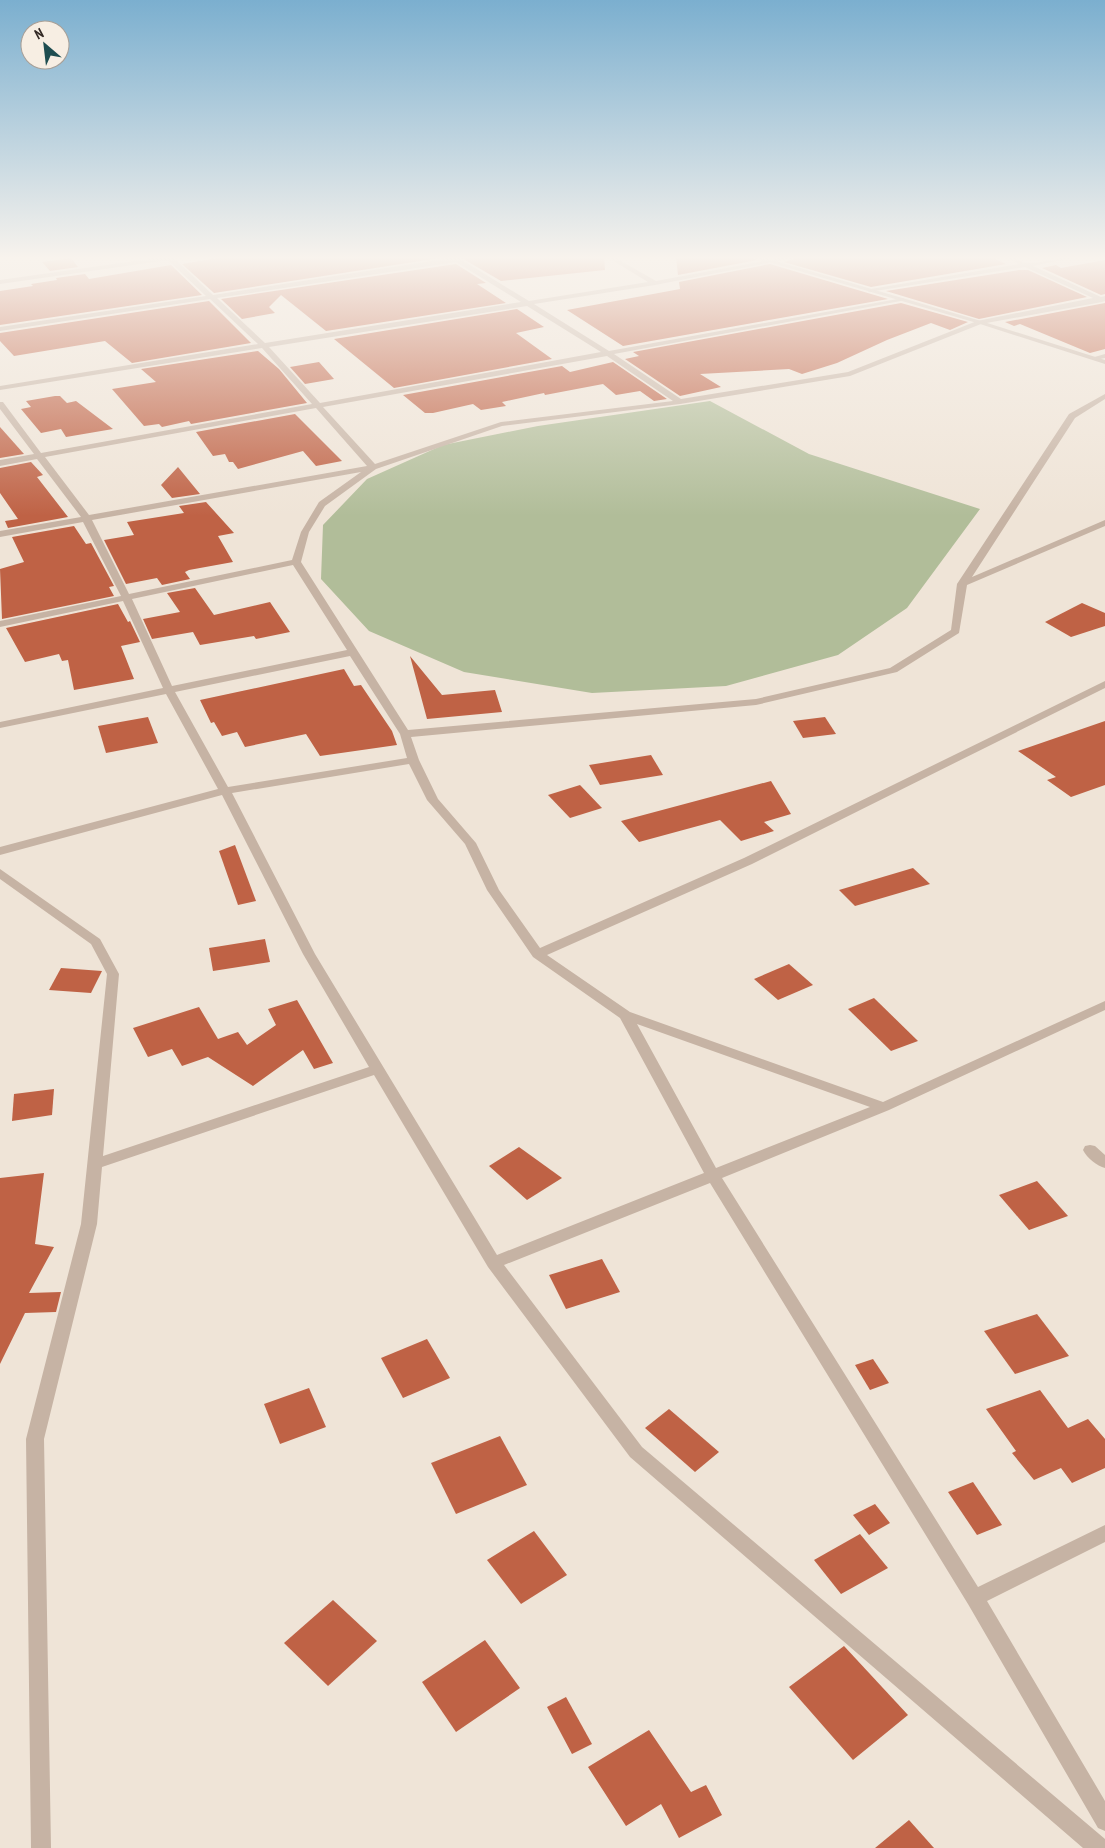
<svg xmlns="http://www.w3.org/2000/svg" width="1105" height="1848" font-family="'PT Sans Narrow',sans-serif">
<style>
.green{fill:#b1bd99}
.building{fill:#bf6245}
.lines{fill:none;stroke-linecap:round;stroke-linejoin:round}
.minor{fill:#c6b3a4;fill-rule:evenodd}
.tertiary{fill:#c6b3a4;fill-rule:evenodd}
</style>
<rect width="100%" height="100%" fill="#efe4d7"/>
<polygon class="green" points="710,401 809,454 980,509 907,608 838,655 726,686 592,693 464,672 369,631 321,579 323,525 367,479 443,445 538,426"/>
<g class="building">
<polygon points="223,257 446,257 214,293 182,264"/>
<polygon points="460,257 604,257 605,270 501,281"/>
<polygon points="676,257 750,257 757,260 678,275"/>
<polygon points="800,257 991,257 1006,264 871,287 784,262"/>
<polygon points="71,258 78,267 50,271 42,262"/>
<polygon points="1105,260 1105,294 1101,295 1042,268 1056,265 1061,268"/>
<polygon points="456,264 486,283 477,284 506,303 326,331 281,295 269,307 275,313 242,319 221,299"/>
<polygon points="770,264 888,299 623,346 567,310 680,289 679,282"/>
<polygon points="171,265 202,295 0,325 0,291 33,286 31,284 57,280 56,278 85,274 89,279"/>
<polygon points="1019,270 1028,270 1087,297 979,319 886,291"/>
<polygon points="209,301 251,343 132,363 105,341 14,356 0,341 0,333"/>
<polygon points="901,303 968,322 950,330 931,323 887,340 837,363 802,374 789,369 700,374 721,387 680,396 625,359 639,356 633,352"/>
<polygon points="1105,303 1105,349 1090,353 1020,324 1014,326 1005,322"/>
<polygon points="517,309 544,327 516,333 552,359 394,388 334,339"/>
<polygon points="258,351 279,369 307,403 191,424 189,421 162,427 159,424 144,426 112,389 156,382 141,369"/>
<polygon points="319,362 334,379 305,384 290,367"/>
<polygon points="613,362 667,399 654,401 640,391 616,395 603,384 545,395 544,393 502,402 506,406 481,410 473,404 433,413 425,413 403,395 562,366 570,372"/>
<polygon points="55,396 60,396 67,403 76,401 113,429 66,437 61,429 41,433 21,409 31,407 26,401"/>
<polygon points="295,414 342,461 316,466 303,451 238,469 233,462 229,462 225,454 213,456 196,432"/>
<polygon points="0,427 24,454 0,458"/>
<polygon points="31,462 43,475 37,477 68,517 8,528 5,521 18,519 0,493 0,468"/>
<polygon points="178,467 191,483 200,494 172,498 161,485"/>
<polygon points="206,502 234,533 218,536 233,562 189,570 185,572 190,579 162,585 157,578 126,584 104,540 134,535 127,522 184,513 179,506"/>
<polygon points="74,526 86,544 91,543 114,586 109,587 114,596 2,619 0,569 24,562 12,537"/>
<polygon points="195,588 214,615 270,602 290,632 256,639 254,636 200,645 193,632 152,639 143,619 180,612 167,593"/>
<polygon points="1082,603 1105,613 1105,626 1071,637 1045,622"/>
<polygon points="118,604 128,622 130,621 140,642 121,646 134,679 74,690 68,660 62,661 59,654 25,662 6,628"/>
<polygon points="410,656 442,695 495,690 502,712 427,719"/>
<polygon points="344,669 354,686 361,685 392,731 397,745 320,756 306,734 245,747 237,732 222,736 214,722 211,723 200,700"/>
<polygon points="148,717 158,743 106,753 98,726"/>
<polygon points="825,717 836,734 803,738 793,721"/>
<polygon points="1105,721 1105,785 1071,797 1047,780 1056,777 1018,751"/>
<polygon points="651,755 663,775 600,785 589,765"/>
<polygon points="771,781 791,814 764,822 774,831 741,841 720,820 639,842 621,821"/>
<polygon points="580,785 602,808 570,818 548,795"/>
<polygon points="235,845 256,901 238,905 219,851"/>
<polygon points="913,868 930,884 855,906 839,890"/>
<polygon points="265,939 270,962 213,971 209,948"/>
<polygon points="789,964 813,985 778,1000 754,979"/>
<polygon points="61,968 102,971 91,993 49,990"/>
<polygon points="874,998 918,1041 891,1051 848,1009"/>
<polygon points="297,1000 333,1063 314,1069 303,1050 253,1086 208,1057 182,1066 172,1049 148,1057 133,1028 199,1007 218,1039 238,1032 247,1045 276,1025 268,1009"/>
<polygon points="54,1089 52,1115 12,1121 14,1094"/>
<polygon points="519,1147 562,1178 527,1200 489,1166"/>
<polygon points="44,1173 35,1244 54,1247 29,1293 61,1292 56,1312 25,1313 0,1364 0,1178"/>
<polygon points="1037,1181 1068,1216 1029,1230 999,1195"/>
<polygon points="602,1259 620,1292 566,1309 549,1275"/>
<polygon points="1037,1314 1069,1356 1015,1374 984,1331"/>
<polygon points="427,1339 450,1378 403,1398 381,1358"/>
<polygon points="873,1359 889,1383 870,1390 855,1365"/>
<polygon points="309,1388 326,1427 280,1444 264,1404"/>
<polygon points="1040,1390 1068,1428 1088,1419 1105,1439 1105,1468 1072,1483 1061,1468 1034,1480 1012,1453 1016,1451 986,1409"/>
<polygon points="669,1409 719,1452 695,1472 645,1428"/>
<polygon points="500,1436 527,1485 456,1514 431,1463"/>
<polygon points="973,1482 1002,1525 977,1535 948,1492"/>
<polygon points="875,1504 890,1523 869,1535 853,1515"/>
<polygon points="534,1531 567,1575 521,1604 487,1560"/>
<polygon points="860,1534 888,1568 841,1594 814,1560"/>
<polygon points="333,1600 377,1641 328,1686 284,1643"/>
<polygon points="485,1640 520,1688 456,1732 422,1682"/>
<polygon points="844,1646 908,1715 853,1760 789,1687"/>
<polygon points="566,1697 592,1744 572,1754 547,1707"/>
<polygon points="649,1730 691,1792 706,1785 722,1815 679,1838 661,1804 626,1826 588,1767"/>
<polygon points="909,1820 934,1848 875,1848"/>
</g>
<g class="lines">
<g class="minor">
<path d="M163,257H179L175,259L213,295L457,257L529,301L648,282L607,257H614L656,281L785,257H798L655,285L534,304L609,351L903,298L906,300L614,354L681,399L848,372L977,321L1093,298L1025,267L869,292L868,291L871,289L1019,264L1006,257C1014,257 1021,263 1029,263C1044,263 1060,257 1076,257L1033,266L1101,297L1105,296V301L1102,302L981,324L850,376L680,404L502,426L376,469L325,506L309,532L301,562L408,730L756,699L890,668L951,630L957,584L1069,414L1105,394V399L1075,418L972,577L1105,520V526L967,585L959,633L897,672L756,705L411,737L419,760L438,799L476,843L499,890L540,948L744,858L1105,681V688L752,864L547,955L630,1012L883,1102L1105,1001V1010L889,1110L722,1178L978,1587L1105,1525V1542L987,1601L1105,1801V1831L1098,1828L968,1604L710,1183L504,1265L642,1447L1105,1839V1848H1083L630,1457L488,1267L374,1075L102,1167L97,1224L44,1439L51,1848H31L26,1439L81,1224L107,974L91,944L0,879V869L100,939L119,974L103,1156L369,1067L303,954L222,795L0,855V847L218,789L166,694L0,728V722L163,688L123,601L0,627V621L121,596L83,522L0,537V531L81,517L37,459L0,466V460L34,454L0,409V402H3L41,453L312,404L262,348L0,390V386L258,344L210,299L0,331V327L206,296L168,260L0,284V280ZM456,262L521,302L265,343L217,298ZM527,306L601,352L320,403L269,347ZM607,356L673,401L501,422L375,464L323,407ZM316,408L367,466L89,515L45,457ZM361,472L319,502L301,532L292,560L129,594L92,520ZM293,565L347,650L172,686L132,599ZM350,656L400,734L407,758L228,787L175,692ZM409,764L427,800L465,844L487,890L533,957L620,1018L704,1173L497,1255L315,954L232,793ZM637,1024L870,1107L716,1168Z"/>
<polygon points="1105,354 1105,358 1095,360 1091,358"/>
<path d="M1090,1145L1095,1146L1105,1155V1168C1097,1166 1087,1158 1083,1150L1085,1146Z"/>
</g>
<polygon class="tertiary" points="752,257 762,257 981,321 1105,360 1105,364 977,323"/>
</g>
<linearGradient id="sky" x2="0" y2="1"><stop stop-color="#7bafcf"/><stop offset="0.5" stop-color="#f8f3ed"/><stop offset="1" stop-color="#f8f3ed" stop-opacity="0"/></linearGradient>
<rect width="1105" height="516" fill="url(#sky)"/>
<g transform="translate(45 45) rotate(332)"><circle r="24" fill="#f7eee3" stroke="#a89f97"/>
<path d="M0-4L9 19L0 12L-9 19Z" fill="#1e4d50"/>
<text y="-8" font-size="14" font-weight="bold" text-anchor="middle" fill="#322925">N</text>
</g>
</svg>
